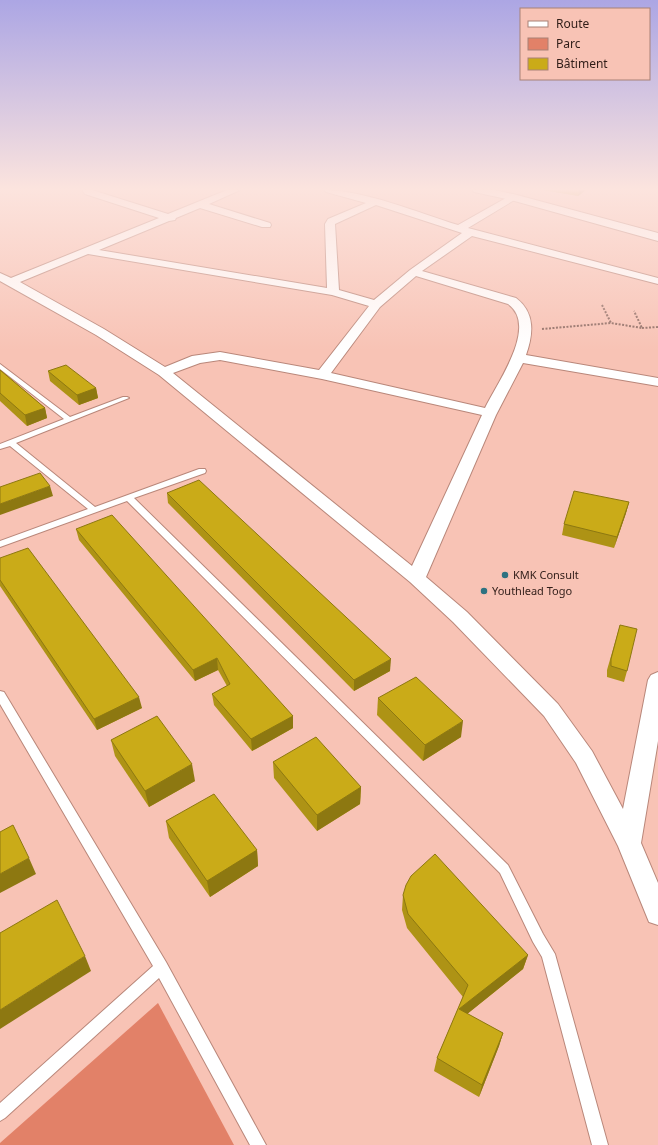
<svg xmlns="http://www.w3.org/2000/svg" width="658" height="1145" font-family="'Noto Sans',sans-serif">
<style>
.green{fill:#e28168}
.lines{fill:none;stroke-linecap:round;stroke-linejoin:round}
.service-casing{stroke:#b9877a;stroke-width:2}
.minor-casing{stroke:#b9877a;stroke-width:2}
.tertiary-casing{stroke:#b9877a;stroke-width:2}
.path{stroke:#906d64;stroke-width:2;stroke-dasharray:2 1.5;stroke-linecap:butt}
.service{fill:#fff;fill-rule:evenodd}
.minor{fill:#fff;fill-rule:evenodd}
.tertiary{fill:#fff;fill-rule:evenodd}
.wall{fill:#ae9315}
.shaded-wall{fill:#8d7811}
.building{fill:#caab18;stroke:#8d7811}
.poi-dot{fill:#2d7281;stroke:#f8c3b5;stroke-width:1.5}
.labels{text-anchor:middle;stroke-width:3.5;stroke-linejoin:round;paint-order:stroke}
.poi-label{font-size:11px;fill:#301d18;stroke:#f8c3b5;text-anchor:start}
</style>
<rect width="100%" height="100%" fill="#f8c3b5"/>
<polygon class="green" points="158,1003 234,1145 0,1145 0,1143"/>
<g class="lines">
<g class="service-casing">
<g id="service">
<polygon points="0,364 70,417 123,397 127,397 129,398 16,443 95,507 199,469 205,469 206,471 205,473 134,498 508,865 543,934 555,954 608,1145 592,1145 542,957 533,942 500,873 127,501 0,547 0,541 88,509 10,446 0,449 0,444 64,419 0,369"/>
<polygon points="0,691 4,692 166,962 266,1145 250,1145 159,978 5,1118 0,1121 0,1103 153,966 0,704"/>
</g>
</g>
<g class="minor-casing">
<path id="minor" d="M82,190H92L168,214L227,190H240L209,204L270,223L271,225L270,227H262L200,208L176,218L175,220L169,221L99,250L327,288L325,224L328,219L366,203L326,192L324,190C364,190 419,213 458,225L513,194L518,197L516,199L468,228L658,278V284L472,236L422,271L516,298C536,313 533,335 526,355L658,378V386L523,363L496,415L426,577L467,612L558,704L592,751L623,809L648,680L651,675L658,672V741L641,843L658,883V925L649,922L618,846L576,763L544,716L453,622L410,582L159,375L96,335L0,281V273L11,278L159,218L85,194ZM376,205L462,233L410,270L374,300L339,290L335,224ZM88,254L332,295L369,306L319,370L220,352L192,356L165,367L104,329L20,282ZM416,276L508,304C539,326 497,383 485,408L331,373L380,307ZM220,360L322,379L482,415L412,566L173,373L200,363Z"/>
</g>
<g class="tertiary-casing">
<polygon id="tertiary" points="472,190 495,190 517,195 658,233 658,241 511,200 474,192"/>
</g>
<g class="path">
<polyline points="602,305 611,323"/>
<polyline points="642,328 658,327"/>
<polyline points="542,329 611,323 642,328 634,311"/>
</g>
<use href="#service" class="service"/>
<use href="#minor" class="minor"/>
<use href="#tertiary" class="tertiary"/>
</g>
<g class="wall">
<polygon points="542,190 586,190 578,196"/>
<polygon points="0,370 45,408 47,418 27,426 0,401"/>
<polygon points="48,371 96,388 98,398 79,405 50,381"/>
<polygon points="167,493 390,671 354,691 168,503"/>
<polygon points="629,502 626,513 614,548 562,535 564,524"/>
<polygon points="76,529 293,716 293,728 252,751 214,705 212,694 227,686 218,670 195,681 79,540"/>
<polygon points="0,558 142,708 97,730 0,586"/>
<polygon points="620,625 627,671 624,682 607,677 607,670"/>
<polygon points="378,698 461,737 423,761 377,715"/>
<polygon points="111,740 195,781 149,807 115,756"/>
<polygon points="273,762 361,787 360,804 317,831 274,778"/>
<polygon points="166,821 257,850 258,866 210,897 169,838"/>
<polygon points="403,895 528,955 523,969 467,1014 503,1033 499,1046 479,1097 434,1071 437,1058 463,997 407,928 402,910"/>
</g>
<g class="shaded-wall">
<polygon points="579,190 586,190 578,196"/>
<polygon points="96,388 98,398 79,405 77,395"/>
<polygon points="45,408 47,418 27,426 25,415"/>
<polygon points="50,486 53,496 0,515 0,504"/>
<polygon points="629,502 626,513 614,548 617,537"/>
<polygon points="217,658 218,670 195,681 193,670"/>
<polygon points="391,659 390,671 354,691 354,680"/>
<polygon points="139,697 142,708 97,730 94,719"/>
<polygon points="293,716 293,728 252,751 251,739"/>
<polygon points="463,721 461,737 423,761 425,745"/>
<polygon points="192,764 195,781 149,807 145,791"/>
<polygon points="361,787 360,804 317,831 317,815"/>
<polygon points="257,850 258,866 210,897 207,881"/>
<polygon points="29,858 36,874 0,893 0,874"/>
<polygon points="528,955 523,969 456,1023 459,1009"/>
<polygon points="85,956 91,971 0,1029 0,1010"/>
<polygon points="503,1033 499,1046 479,1097 482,1085"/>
</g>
<g class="building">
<polygon points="66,365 96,388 77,395 48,371"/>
<polygon points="0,370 45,408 25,415 0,393"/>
<polygon points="40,473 50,486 0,504 0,487"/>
<polygon points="199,480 391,659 354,680 167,493"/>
<polygon points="574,491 629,502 617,537 564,524"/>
<polygon points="112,515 293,716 251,739 212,694 230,684 217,658 193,670 76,529"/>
<polygon points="28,548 139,697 94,719 0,580 0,558"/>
<polygon points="620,625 637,629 627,671 611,666 611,659"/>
<polygon points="416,677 463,721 425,745 378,698"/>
<polygon points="157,716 192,764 145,791 111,740"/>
<polygon points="316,737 361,787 317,815 273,762"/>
<polygon points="214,794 257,850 207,881 166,821"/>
<polygon points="13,825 29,858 0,874 0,832"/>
<polygon points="435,854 528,955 459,1009 503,1033 482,1085 437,1058 468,985 408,914 403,895 406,885 411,876"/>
<polygon points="57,900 85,956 0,1010 0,933"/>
</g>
<linearGradient id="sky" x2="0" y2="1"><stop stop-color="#aca6e4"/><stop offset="0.54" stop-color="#fce4de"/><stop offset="1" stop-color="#fce4de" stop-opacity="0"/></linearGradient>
<rect width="658" height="350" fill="url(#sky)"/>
<g class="poi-dot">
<circle cx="505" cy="575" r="4"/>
<circle cx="484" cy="591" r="4"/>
</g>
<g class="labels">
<g class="poi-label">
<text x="513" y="579">KMK Consult</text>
<text x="492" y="595">Youthlead Togo</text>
</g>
</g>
<rect x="520" y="8" width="130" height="72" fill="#f8c3b5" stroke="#a88176"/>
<rect x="528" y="21" width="20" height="6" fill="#ffffff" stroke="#a88176"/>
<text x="556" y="28" font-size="12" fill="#301d18">Route</text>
<rect x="528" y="38" width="20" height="12" fill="#e28168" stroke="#a88176"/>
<text x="556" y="48" font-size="12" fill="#301d18">Parc</text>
<rect x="528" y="58" width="20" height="12" fill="#caab18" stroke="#a88176"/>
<text x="556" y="68" font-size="12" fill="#301d18">Bâtiment</text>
</svg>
